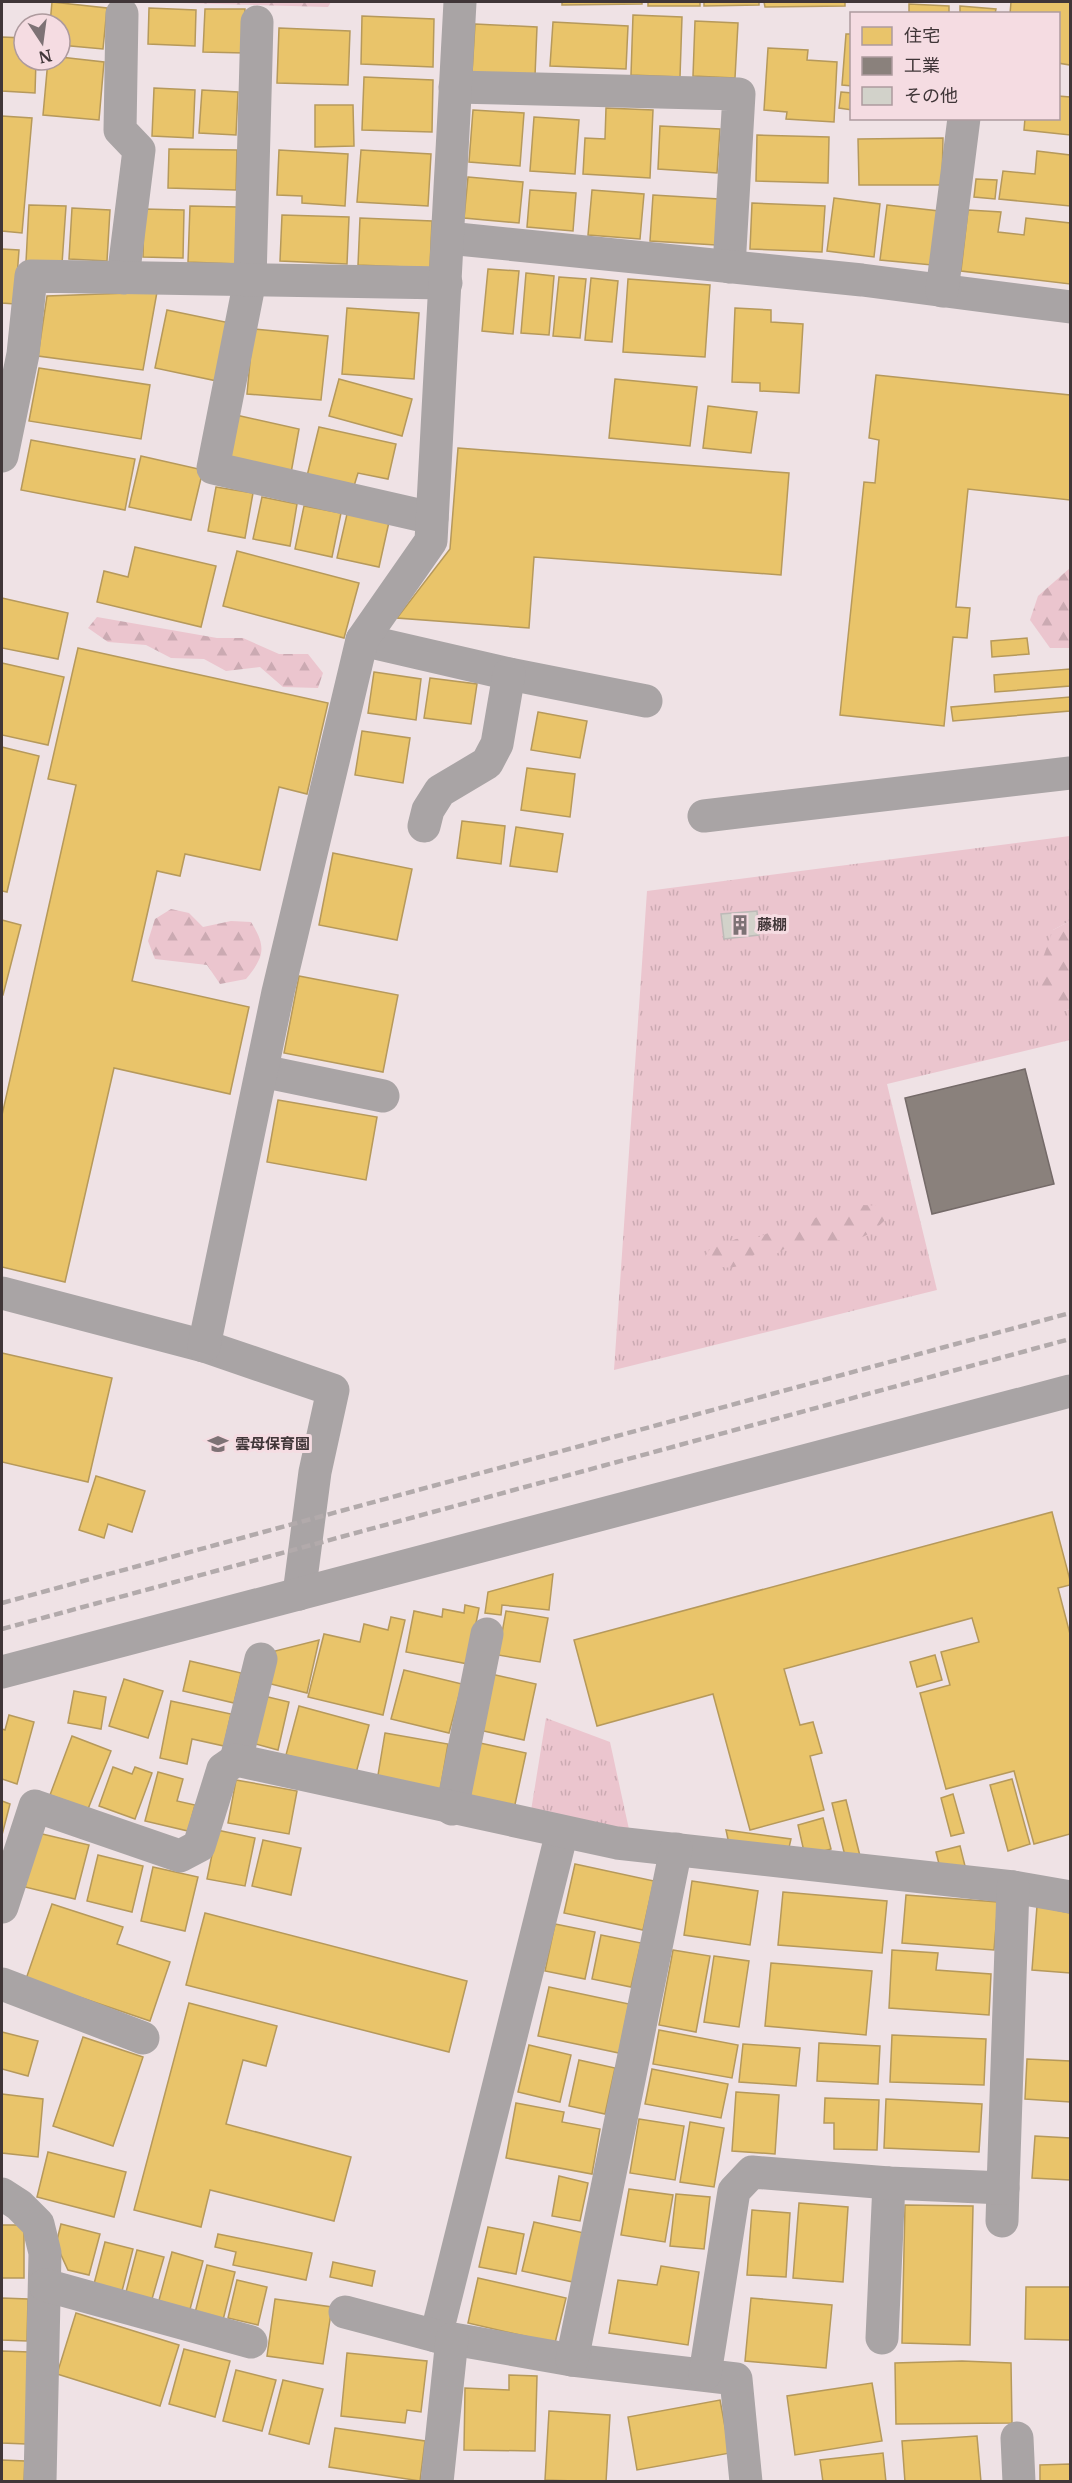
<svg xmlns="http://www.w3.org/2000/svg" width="1072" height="2483" font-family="Merriweather,'Noto Sans JP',serif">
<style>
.grass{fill:url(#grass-tufts)}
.forest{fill:url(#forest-firs)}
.homes{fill:#e9c46a;stroke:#b6995b;stroke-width:1.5}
.industry{fill:#8a817c;stroke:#746a68;stroke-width:1.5}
.building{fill:#d2d2ca;stroke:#bebab8;stroke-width:1.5}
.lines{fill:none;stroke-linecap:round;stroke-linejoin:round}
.minor{stroke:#a9a4a5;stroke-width:33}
.rail{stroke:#b2aaab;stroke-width:4.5;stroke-dasharray:9 4.5;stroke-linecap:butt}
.labels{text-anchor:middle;stroke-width:6;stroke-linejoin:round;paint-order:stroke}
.poi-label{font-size:15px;font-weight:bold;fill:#403638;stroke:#f5dce2;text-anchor:start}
</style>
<defs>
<pattern id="grass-tufts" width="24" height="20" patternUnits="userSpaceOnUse" patternTransform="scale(1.5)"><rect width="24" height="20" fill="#ebc5ce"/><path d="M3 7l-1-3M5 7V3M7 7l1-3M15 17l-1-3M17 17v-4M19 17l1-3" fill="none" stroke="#cbaab2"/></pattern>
<pattern id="forest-firs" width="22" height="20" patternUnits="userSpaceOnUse" patternTransform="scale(1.5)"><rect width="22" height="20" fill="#ebc5ce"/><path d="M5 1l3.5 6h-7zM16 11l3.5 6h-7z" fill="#cbaab2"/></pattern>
</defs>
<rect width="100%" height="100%" fill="#efe2e5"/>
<g class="grass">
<polygon points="1070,836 1070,921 1053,930 1064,1011 1070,1009 1070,1040 887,1084 937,1290 614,1370 647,891"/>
<polygon points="546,1718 610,1742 630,1834 530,1817"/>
</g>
<g class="forest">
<polygon points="139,2 331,2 328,7"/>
<polygon points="1070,568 1070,648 1050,648 1030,620 1038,596"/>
<polygon points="97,617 217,638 243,638 279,654 308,654 323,673 318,688 283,687 260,667 226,671 204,659 171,658 146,645 108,642 88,628"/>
<path d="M171,909L189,913L203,927L231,921L251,922C267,947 264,957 246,979L220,984L207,965L155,959L148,941L155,919Z"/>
<polygon points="1070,921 1070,1009 1064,1011 1045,1003 1036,977 1053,930"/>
<path d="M862,1205L885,1206L884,1221C871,1234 858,1243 839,1240L830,1246L815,1244L804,1250L792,1244L770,1258L755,1254C738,1272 724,1270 703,1260L710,1249L736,1239L759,1237L777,1229L801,1225L817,1217L844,1216Z"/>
</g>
<g class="homes">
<polygon points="52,2 107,8 103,49 60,45 60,24 50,24"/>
<polygon points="562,2 642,2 642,4 562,5"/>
<rect x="648" y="2" width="52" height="4"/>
<polygon points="704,2 759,2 759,5 704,6"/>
<polygon points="764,2 845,2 845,6 765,7"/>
<polygon points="1011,2 1070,2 1070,65 1058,63 1058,14 1010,14"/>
<polygon points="909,4 949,6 949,14 909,14"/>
<polygon points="960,6 996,9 995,14 960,14"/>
<polygon points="149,8 196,10 195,46 148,44"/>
<polygon points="205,9 245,9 244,53 203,52"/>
<polygon points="633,15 682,17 680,77 631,75"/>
<polygon points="362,16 434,19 433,67 361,64"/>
<polygon points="695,21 738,23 735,78 693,76"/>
<polygon points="553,22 628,26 626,69 550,66"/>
<polygon points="475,24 537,27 535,76 472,73"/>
<polygon points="279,28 350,31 348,85 277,83"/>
<polygon points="846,34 852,34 852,86 842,85"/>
<polygon points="2,37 24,38 24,60 36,60 35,93 2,91"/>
<polygon points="768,48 808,50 807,60 837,62 834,122 786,119 787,112 764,110"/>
<polygon points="60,57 104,62 99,120 43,115 48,60 60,60"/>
<polygon points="364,77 433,80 432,132 362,130"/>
<polygon points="154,88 195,90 193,138 152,136"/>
<polygon points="202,90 238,92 236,135 199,133"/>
<polygon points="841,92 852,93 852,110 839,108"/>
<polygon points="1058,96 1070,97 1070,135 1024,130 1025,118 1058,118"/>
<polygon points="315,105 353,105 354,146 315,147"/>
<polygon points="606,108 653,110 650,178 583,174 585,138 605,139"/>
<polygon points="473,110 524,113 520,166 469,162"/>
<polygon points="2,116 32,118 22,233 2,231"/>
<polygon points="534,117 579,120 575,174 530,171"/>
<polygon points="660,126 720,129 717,173 658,169"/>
<polygon points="757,135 829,137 828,183 756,181"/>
<polygon points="943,138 942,185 859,185 858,139"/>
<polygon points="169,149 237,150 236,190 168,188"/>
<polygon points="279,150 348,154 345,206 302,203 302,196 277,195"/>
<polygon points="361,150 431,154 428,206 357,202"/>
<polygon points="1037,151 1070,155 1070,206 999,199 1003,171 1035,174"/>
<polygon points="468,177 523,182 519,223 464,218"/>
<polygon points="976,179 997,180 995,199 974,197"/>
<polygon points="530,190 576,193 573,231 527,227"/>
<polygon points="592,190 644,194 640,239 588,235"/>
<polygon points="653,195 719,199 716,245 650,241"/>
<polygon points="834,198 880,204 874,257 827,251"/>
<polygon points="752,203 825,206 822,252 750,249"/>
<polygon points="29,205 66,206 62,264 26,262"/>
<polygon points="887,205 939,211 932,265 880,260"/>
<polygon points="190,206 238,207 237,264 188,262"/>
<polygon points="72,208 110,210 107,261 69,259"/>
<polygon points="144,209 184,210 183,258 143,257"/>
<polygon points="968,210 1001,212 998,232 1024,235 1026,218 1070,223 1070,284 961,271"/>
<polygon points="282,215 349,217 347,264 280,261"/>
<polygon points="360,218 432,221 430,268 358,265"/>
<polygon points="2,249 19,250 15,304 2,303"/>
<polygon points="488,269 519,271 513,334 482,331"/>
<polygon points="526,273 554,276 549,335 521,333"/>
<polygon points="559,277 586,279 580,338 553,336"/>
<polygon points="591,278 618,281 612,342 585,340"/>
<polygon points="628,279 710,285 705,357 623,352"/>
<polygon points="157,292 143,370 38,356 47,296"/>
<polygon points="347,308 419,313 414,379 342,374"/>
<polygon points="735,308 771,310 771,322 803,324 799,393 760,391 760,383 732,382"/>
<polygon points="167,310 230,323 217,381 155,368"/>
<polygon points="253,329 328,336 321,400 247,394"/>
<polygon points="39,368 150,385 141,439 29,421"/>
<polygon points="876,375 1070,395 1070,500 968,489 956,607 970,608 967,638 953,637 944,726 840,715 864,482 875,483 879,440 869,438"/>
<polygon points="339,379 412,399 402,436 329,416"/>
<polygon points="615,379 697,387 690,446 609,438"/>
<polygon points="708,406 757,412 751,453 703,448"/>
<polygon points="236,415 299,429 291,473 227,459"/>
<polygon points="319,427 396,444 388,479 358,473 354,486 307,476"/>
<polygon points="31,440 135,459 125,510 21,490"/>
<polygon points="458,448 789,473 781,575 534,557 529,628 397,618 450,549"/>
<polygon points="141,456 203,470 191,520 129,507"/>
<polygon points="216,487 253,493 245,538 208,531"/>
<polygon points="262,497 297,504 290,546 253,539"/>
<polygon points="304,506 341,513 332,557 295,549"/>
<polygon points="347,514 389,522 379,567 337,558"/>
<polygon points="135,547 216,566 201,627 97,602 104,571 128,577"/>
<polygon points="237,551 359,583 344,638 223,606"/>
<polygon points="2,598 68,613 58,659 2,648"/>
<polygon points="1027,638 1029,654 992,657 991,641"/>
<polygon points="78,648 328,703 307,794 279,787 260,870 185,854 180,876 157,871 132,981 249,1007 230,1094 114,1068 65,1282 2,1267 2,1115 76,785 48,779"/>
<polygon points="2,663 64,677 48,745 2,735"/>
<polygon points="1070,669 1070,686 995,692 994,675"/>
<polygon points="374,672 421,679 416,720 368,713"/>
<polygon points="430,678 477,684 471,724 424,718"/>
<polygon points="1070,697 1070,711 953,721 951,707"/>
<polygon points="538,712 587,721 580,758 531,750"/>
<polygon points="362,731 410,738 403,783 355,775"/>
<polygon points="2,747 39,756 7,892 2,891"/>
<polygon points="527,768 575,774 570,817 521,810"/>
<polygon points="462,821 505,826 501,864 457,858"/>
<polygon points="516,827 563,834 557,872 510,866"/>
<polygon points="333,853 412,869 397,940 319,925"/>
<polygon points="2,920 21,925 3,995 2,995"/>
<polygon points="299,976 398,995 383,1072 284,1053"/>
<polygon points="278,1100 377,1117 366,1180 267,1162"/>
<polygon points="2,1353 112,1378 88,1482 2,1462"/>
<polygon points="96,1476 145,1491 132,1532 108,1524 104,1538 79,1530"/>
<polygon points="1052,1512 1070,1580 1070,1585 1058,1588 1070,1634 1070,1834 1034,1844 1014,1771 946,1789 920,1693 950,1685 941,1652 979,1642 972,1618 784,1669 800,1725 813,1722 822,1753 810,1756 824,1810 750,1830 713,1694 597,1726 574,1640"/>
<polygon points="553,1574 549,1610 502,1605 501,1615 485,1613 488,1592"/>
<polygon points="465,1605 479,1608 468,1664 406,1652 414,1611 442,1617 443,1609 464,1613"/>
<polygon points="506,1611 548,1618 540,1662 498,1655"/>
<polygon points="391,1617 405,1620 383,1715 308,1697 324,1634 360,1642 364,1624 388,1630"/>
<polygon points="319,1640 307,1693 267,1683 275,1651"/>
<polygon points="935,1655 942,1680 917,1687 910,1662"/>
<polygon points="190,1661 241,1673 234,1703 183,1691"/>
<polygon points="404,1670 462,1684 449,1733 391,1719"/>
<polygon points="491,1674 536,1684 524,1740 479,1730"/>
<polygon points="124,1679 163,1691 148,1738 109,1726"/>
<polygon points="74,1691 106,1697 101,1729 68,1723"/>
<polygon points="264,1696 289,1702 278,1750 252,1743"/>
<polygon points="171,1701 231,1714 224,1746 192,1739 187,1764 160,1758"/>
<polygon points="299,1706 369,1725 356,1773 286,1755"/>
<polygon points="9,1715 34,1722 17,1784 2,1779 2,1729 5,1730"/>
<polygon points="385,1733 448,1744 440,1791 377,1781"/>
<polygon points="72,1736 111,1751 88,1809 50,1795"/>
<polygon points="480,1743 526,1753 514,1809 469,1799"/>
<polygon points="113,1767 132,1774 135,1767 152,1773 135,1819 99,1806"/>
<polygon points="158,1772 183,1779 177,1801 195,1805 188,1831 145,1821"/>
<polygon points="1012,1779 1030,1844 1008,1851 990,1785"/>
<polygon points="236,1780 297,1791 289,1834 228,1823"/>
<polygon points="953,1794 964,1833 951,1836 941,1798"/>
<polygon points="846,1800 860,1856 846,1860 832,1803"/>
<polygon points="2,1801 10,1804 2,1835"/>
<polygon points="823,1818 831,1849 805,1856 798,1825"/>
<polygon points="217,1830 255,1838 245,1886 207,1879"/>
<polygon points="726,1830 791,1839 788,1852 729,1844"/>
<polygon points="38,1833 89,1845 75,1899 25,1887"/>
<polygon points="263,1840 301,1848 291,1895 252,1886"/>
<polygon points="960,1846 965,1866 941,1872 936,1852"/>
<polygon points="98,1855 143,1866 132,1912 87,1901"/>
<polygon points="575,1864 654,1881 643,1930 564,1913"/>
<polygon points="153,1867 198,1877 185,1931 141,1921"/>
<polygon points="692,1881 758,1891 750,1945 684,1935"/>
<polygon points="783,1892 887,1901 882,1953 778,1945"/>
<polygon points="906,1895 998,1902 994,1950 902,1943"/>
<polygon points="52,1904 123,1927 117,1944 170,1962 150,2021 26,1979"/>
<polygon points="1037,1906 1070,1913 1070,1973 1032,1970"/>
<polygon points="205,1913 467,1981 449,2052 186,1985"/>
<polygon points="555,1924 595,1932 585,1979 545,1971"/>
<polygon points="601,1935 641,1943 631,1987 592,1979"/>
<polygon points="673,1950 710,1956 696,2032 659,2025"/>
<polygon points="892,1950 938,1953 936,1970 991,1974 989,2015 889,2008"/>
<polygon points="714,1956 749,1961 739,2027 704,2022"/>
<polygon points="771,1963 872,1971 866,2035 765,2026"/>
<polygon points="549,1987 629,2004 619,2053 538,2036"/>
<polygon points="189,2003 277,2026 266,2066 243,2060 226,2124 351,2157 334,2221 210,2190 201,2227 134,2210"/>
<polygon points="659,2030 738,2045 732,2078 653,2064"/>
<polygon points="2,2032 38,2041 28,2076 2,2069"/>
<polygon points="892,2035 986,2039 984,2085 890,2082"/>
<polygon points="83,2037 143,2057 113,2146 53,2126"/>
<polygon points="819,2043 880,2046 878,2084 817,2081"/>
<polygon points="743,2044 800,2048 796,2086 739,2082"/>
<polygon points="529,2045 571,2055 560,2102 518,2092"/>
<polygon points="1027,2059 1070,2061 1070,2102 1025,2099"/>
<polygon points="579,2060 615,2068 605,2114 569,2106"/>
<polygon points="652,2069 728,2084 721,2118 645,2104"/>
<polygon points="736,2092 779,2095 775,2154 732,2151"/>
<polygon points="2,2094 43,2099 38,2157 2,2153"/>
<polygon points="825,2098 879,2100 877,2150 834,2149 834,2123 824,2123"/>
<polygon points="886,2099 982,2104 979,2152 884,2148"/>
<polygon points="516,2103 564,2112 562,2122 600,2129 592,2174 506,2158"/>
<polygon points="639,2119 684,2126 675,2180 630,2173"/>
<polygon points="690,2122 724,2128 714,2187 680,2182"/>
<polygon points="1035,2136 1070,2138 1070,2180 1032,2178"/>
<polygon points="48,2152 126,2172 114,2217 37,2197"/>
<polygon points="559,2176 588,2183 580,2221 552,2216"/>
<polygon points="629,2189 673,2195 665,2242 621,2235"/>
<polygon points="676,2194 710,2197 704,2249 670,2246"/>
<polygon points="799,2203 848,2207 843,2282 793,2278"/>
<polygon points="905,2205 973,2206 970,2345 902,2343"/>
<polygon points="752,2210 790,2213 786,2277 747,2275"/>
<polygon points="534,2222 584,2233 573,2282 522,2271"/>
<polygon points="61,2224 100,2234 89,2275 68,2270 56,2244"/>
<rect x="2" y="2225" width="22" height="53"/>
<polygon points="488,2227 524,2234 516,2274 479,2267"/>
<polygon points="218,2234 312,2253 306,2280 233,2265 236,2252 215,2247"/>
<polygon points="105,2242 133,2249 122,2291 94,2284"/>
<polygon points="137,2250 164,2257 152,2299 126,2292"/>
<polygon points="172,2252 203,2261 189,2313 158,2304"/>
<polygon points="333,2262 375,2271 372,2286 330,2277"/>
<polygon points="207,2265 235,2272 223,2320 195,2313"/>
<polygon points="661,2266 699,2272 688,2345 609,2333 618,2280 657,2285"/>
<polygon points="478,2278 566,2298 555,2343 468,2323"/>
<polygon points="237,2280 267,2287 258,2325 228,2318"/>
<polygon points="1026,2287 1070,2287 1070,2340 1025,2339"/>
<polygon points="2,2298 28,2299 27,2341 2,2340"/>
<polygon points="751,2298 832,2305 826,2368 745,2361"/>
<polygon points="275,2299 332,2307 323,2364 267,2356"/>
<polygon points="76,2313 179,2345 160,2406 57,2374"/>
<polygon points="184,2349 230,2361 215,2417 169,2404"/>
<polygon points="2,2351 29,2352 26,2444 2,2443"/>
<polygon points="347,2353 427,2361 421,2412 407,2410 405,2423 341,2416"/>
<polygon points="962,2361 1011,2363 1012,2423 896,2424 895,2363"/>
<polygon points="236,2370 276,2380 262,2431 223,2421"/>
<polygon points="509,2375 537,2376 535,2451 464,2450 465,2388 509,2390"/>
<polygon points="283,2380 323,2389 309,2444 269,2434"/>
<polygon points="872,2383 882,2441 795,2455 787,2396"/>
<polygon points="720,2400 730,2453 637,2470 628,2417"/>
<polygon points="549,2411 610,2415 606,2482 545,2480"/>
<polygon points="335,2428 425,2441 420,2481 329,2467"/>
<polygon points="977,2436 981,2482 905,2482 902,2441"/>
<polygon points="883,2453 886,2482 823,2482 820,2460"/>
<polygon points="2,2460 25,2461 24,2482 2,2482"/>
<polygon points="1070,2464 1070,2482 1040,2482 1040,2465"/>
</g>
<polygon class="industry" points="1025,1069 1054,1184 932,1214 905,1098"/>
<polygon class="building" points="757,911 759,935 724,939 721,914"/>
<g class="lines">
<g class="minor">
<polyline points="122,14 120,130 139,150 123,278"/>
<polyline points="257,22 250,280 213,468 432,518"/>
<polyline points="455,87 739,94 729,267"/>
<polyline points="448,238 862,280 1070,307"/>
<polyline points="942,291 964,118"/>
<polyline points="2,456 23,354 31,276 446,283"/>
<polyline points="362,640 509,674 646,701"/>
<polyline points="704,816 1070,773"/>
<polyline points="424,826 428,810 440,791 487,763 497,744 509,674"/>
<polyline points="262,1071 383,1096"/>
<polyline points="2,1293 204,1346 333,1390 315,1472 299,1594"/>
<polyline points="204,1346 278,992 362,640 431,541 460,2"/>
<polyline points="2,1672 1070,1391"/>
<polyline points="236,1760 261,1659"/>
<polyline points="452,1809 487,1634"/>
<polyline points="562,1832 436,2336 572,2360 736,2379 746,2482"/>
<polyline points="2,1907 35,1806 180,1856 199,1846 223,1769 236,1760 617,1843 1013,1887 1070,1897"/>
<polyline points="2,1984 143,2038"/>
<polyline points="2,2194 19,2205 38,2224 45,2253 40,2482"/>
<polyline points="1002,2221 1003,2188"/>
<polyline points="45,2285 251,2342"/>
<polyline points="345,2312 436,2336"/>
<polyline points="882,2338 889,2183"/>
<polyline points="572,2360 676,1849"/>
<polyline points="705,2374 734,2191 752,2172 889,2183 1003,2188 1013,1887"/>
<polyline points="1017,2438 1019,2482"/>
<polyline points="437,2482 452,2339"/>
</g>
<g class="rail">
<polyline points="2,1603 1070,1313"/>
<polyline points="2,1629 1070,1339"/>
</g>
</g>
<defs>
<g id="building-bare" transform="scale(1.62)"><path d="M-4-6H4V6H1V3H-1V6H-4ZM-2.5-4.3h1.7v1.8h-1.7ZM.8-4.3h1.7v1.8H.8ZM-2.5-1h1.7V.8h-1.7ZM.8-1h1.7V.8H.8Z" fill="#7d7275" stroke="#f5dce2" stroke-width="2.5" paint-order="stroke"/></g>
<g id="school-bare" transform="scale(1.62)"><path d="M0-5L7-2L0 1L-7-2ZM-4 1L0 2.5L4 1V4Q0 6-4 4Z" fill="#7d7275" stroke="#f5dce2" stroke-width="2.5" paint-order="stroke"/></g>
</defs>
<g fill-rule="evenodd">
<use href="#building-bare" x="740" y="925"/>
<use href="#school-bare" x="218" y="1444"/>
</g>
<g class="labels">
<g class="poi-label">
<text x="757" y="930">藤棚</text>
<text x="235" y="1449">雲母保育園</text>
</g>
</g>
<rect width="1072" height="2483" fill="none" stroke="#403638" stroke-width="6"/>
<rect x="850" y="12" width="210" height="108" fill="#f5dce2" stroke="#ad9a9e" stroke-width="1.5"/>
<rect x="862" y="27" width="30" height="18" fill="#e9c46a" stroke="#ad9a9e" stroke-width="1.5"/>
<text x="904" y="42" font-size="18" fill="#403638">住宅</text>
<rect x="862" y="57" width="30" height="18" fill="#8a817c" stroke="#ad9a9e" stroke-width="1.5"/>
<text x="904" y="72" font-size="18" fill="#403638">工業</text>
<rect x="862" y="87" width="30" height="18" fill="#d2d2ca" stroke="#ad9a9e" stroke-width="1.5"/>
<text x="904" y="102" font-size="18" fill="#403638">その他</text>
<g transform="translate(42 42) rotate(167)"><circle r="28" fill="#f5dce2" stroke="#ad9a9e" stroke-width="1.5"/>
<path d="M0-4.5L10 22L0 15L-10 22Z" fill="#7d7275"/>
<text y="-9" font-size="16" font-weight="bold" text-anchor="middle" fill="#403638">N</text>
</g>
</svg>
